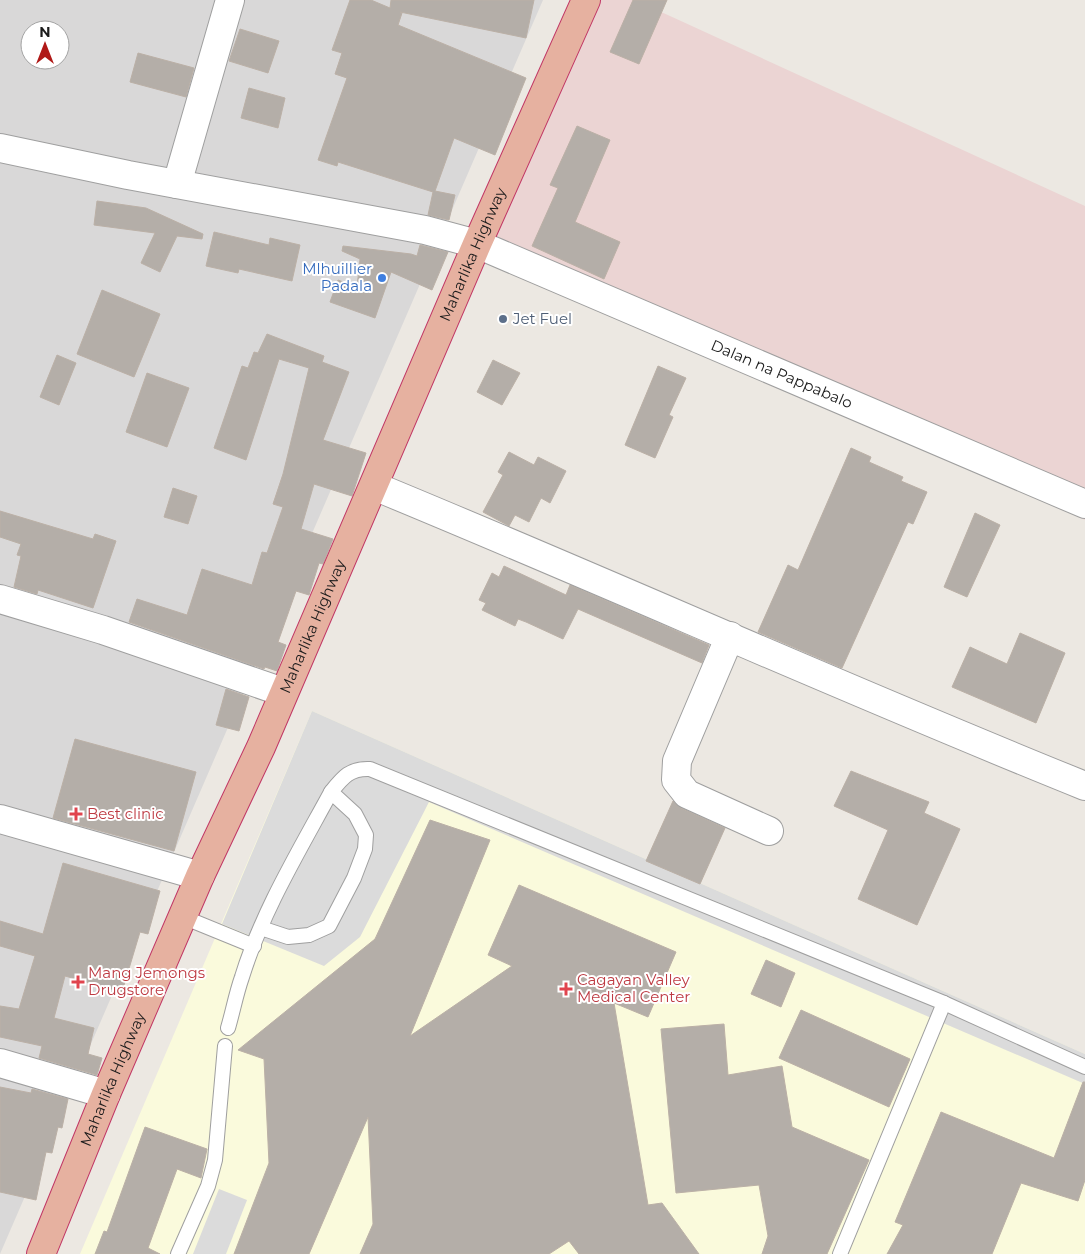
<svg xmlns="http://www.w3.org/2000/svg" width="1085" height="1254" font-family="Montserrat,sans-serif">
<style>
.residential{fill:#d9d8d8;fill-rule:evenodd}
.commercial{fill:#ebd4d3}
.education{fill:#fafadc}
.parking{fill:#dbdbdb}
.building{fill:#b4aea8;stroke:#bbb0a6}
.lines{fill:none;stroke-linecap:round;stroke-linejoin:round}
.service-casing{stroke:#9f9f9f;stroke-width:16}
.minor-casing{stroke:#9f9f9f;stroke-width:30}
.trunk-casing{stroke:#c13765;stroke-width:30}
.service{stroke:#fff;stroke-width:14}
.minor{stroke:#fff;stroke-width:28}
.trunk{stroke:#e6b1a0;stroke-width:28}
.shop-dot{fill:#3f7fe0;stroke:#fff;stroke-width:2}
.service-dot{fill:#5c6f8a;stroke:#fff;stroke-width:2}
.health-dot{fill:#e0444e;stroke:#fff;stroke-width:2}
.labels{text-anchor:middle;stroke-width:4;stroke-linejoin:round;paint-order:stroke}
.street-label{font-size:15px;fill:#1b1b1b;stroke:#fff}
.shop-label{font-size:15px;fill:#366cbe;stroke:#fff;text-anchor:end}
.service-label{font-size:15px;fill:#4e5e75;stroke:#fff;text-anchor:start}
.health-label{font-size:15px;fill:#be3a42;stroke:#fff;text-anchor:start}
</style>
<rect width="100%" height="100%" fill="#ece8e2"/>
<path class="residential" d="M0,0H543L0,1254ZM30,30H60V60H30Z"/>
<polygon class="commercial" points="586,0 635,0 1085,206 1085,520 477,244"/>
<polygon class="education" points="312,711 1085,1054 1085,1254 80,1254"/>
<g class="parking">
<polygon points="312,711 1085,1054 1085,1084 429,802 360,937 324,966 222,924"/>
<polygon points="219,1189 247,1200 226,1254 193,1254"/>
</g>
<g class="building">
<polygon points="350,0 371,0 390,8 391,0 534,0 526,38 400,12 402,13 398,25 526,78 495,155 454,138 435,191 455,195 449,220 428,215 433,192 338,162 337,166 318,160 347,78 335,74 342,53 332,50"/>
<polygon points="633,0 667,0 639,64 610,52"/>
<polygon points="240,29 279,41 268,73 229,61"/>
<polygon points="138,53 194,68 186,97 130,82"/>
<polygon points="249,88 285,98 278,128 241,118"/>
<polygon points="577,126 610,140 575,222 620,242 604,279 532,246 558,188 550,185"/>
<polygon points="97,201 146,208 203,234 202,239 177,236 160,272 141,263 155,233 94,225"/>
<polygon points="214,232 269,245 270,238 300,245 292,281 239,269 238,273 206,266"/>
<polygon points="420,245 448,252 432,290 391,272 375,318 330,302 338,280 357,287 360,259 342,251 343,246 411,254 417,256"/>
<polygon points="102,290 160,314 134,377 77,354"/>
<polygon points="267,334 324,356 322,362 349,372 323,440 366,453 352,496 314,484 301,529 333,539 323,564 319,563 309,595 296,591 278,642 286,645 277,671 265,667 264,669 129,622 137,599 187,615 202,569 252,585 262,552 267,553 283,507 273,504 283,474 309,368 279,359 246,460 214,448 242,366 248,368 254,352 258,353"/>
<polygon points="57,355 76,363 59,405 40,397"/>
<polygon points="493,360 520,373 502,405 477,392"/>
<polygon points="658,366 686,378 669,415 673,417 655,458 625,445"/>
<polygon points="147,373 189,388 167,447 126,432"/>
<polygon points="851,448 871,457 869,462 903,477 901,481 927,492 913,524 908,522 842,668 758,632 788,565 798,570"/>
<polygon points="509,452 534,465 538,457 566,471 550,503 541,498 529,522 515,515 509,526 483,512 503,475 498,472"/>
<polygon points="173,488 197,496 188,524 164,517"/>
<polygon points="0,511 93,539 95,534 116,541 93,608 38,590 37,594 14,587 21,556 17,555 21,544 0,537"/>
<polygon points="975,513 1000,525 967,597 944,587"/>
<polygon points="504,566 566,595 570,585 709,645 702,663 578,609 563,639 526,622 518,619 515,626 482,610 486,603 479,600 492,573 499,577"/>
<polygon points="1020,633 1065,653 1036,723 952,687 970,647 1007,664"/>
<polygon points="226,689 249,697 239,731 216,725"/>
<polygon points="75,739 196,772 174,851 53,818"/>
<polygon points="851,771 929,802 924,813 960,829 917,925 858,899 888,830 834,806"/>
<polygon points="673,801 681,808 725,828 700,884 646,861"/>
<polygon points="430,820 490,840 410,1036 512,966 488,955 519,885 676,952 648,1017 614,1003 648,1205 662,1203 699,1254 579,1254 569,1241 549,1254 360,1254 373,1224 368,1117 309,1254 234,1254 269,1163 264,1059 238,1050 375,939"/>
<polygon points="63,863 160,891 148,934 140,932 122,992 65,976 54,1018 94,1028 88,1054 102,1058 97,1075 39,1058 42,1046 0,1037 0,1006 19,1009 35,956 0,946 0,921 43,934"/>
<polygon points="766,960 795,973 781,1007 751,994"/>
<polygon points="801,1010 910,1059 889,1107 779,1058"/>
<polygon points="724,1024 728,1075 782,1066 792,1127 869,1160 827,1254 762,1254 768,1236 759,1185 676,1193 661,1029"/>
<polygon points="1083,1082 1085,1082 1085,1180 1078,1201 1021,1183 992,1254 887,1254 903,1225 895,1222 941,1112 1054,1158"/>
<polygon points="0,1087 31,1093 32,1089 68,1099 62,1128 58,1127 52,1153 46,1152 36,1200 0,1192"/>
<polygon points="145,1127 207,1149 201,1178 177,1169 148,1248 160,1254 95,1254 104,1231 107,1232"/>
</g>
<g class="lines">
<g class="service-casing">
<g id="service">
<path d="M331,792C343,777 350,768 370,769L944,1003L1085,1067"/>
<polyline points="183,917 254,946"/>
<path d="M228,1028C233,1011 236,994 242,977C262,912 299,851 331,792L355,814L366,835L365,849L354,878L329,926L309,935L288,937L261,928"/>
<polyline points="178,1254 208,1186 215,1160 225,1046"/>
<polyline points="840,1254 944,1003"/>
</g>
</g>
<g class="minor-casing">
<g id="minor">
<path id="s1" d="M0,148L128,175L425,230L477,244L1085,504"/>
<polyline points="177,184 230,0"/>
<path d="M374,486C612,584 846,690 1085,786"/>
<polyline points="0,599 103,630 283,692"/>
<polyline points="730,636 677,761 676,780 687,794 769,831"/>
<polyline points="0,819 200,876"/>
<polyline points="0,1063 106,1094"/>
</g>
</g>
<g class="trunk-casing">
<g id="trunk">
<path id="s2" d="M41,1254L106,1094L200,876L261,747L477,244L586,0"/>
</g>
</g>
<use href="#service" class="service"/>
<use href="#minor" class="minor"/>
<use href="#trunk" class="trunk"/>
</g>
<circle class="shop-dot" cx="382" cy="278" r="5"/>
<circle class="service-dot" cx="503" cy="319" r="5"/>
<g class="health-dot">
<path d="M73.5 806.5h5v5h5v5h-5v5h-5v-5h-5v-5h5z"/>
<path d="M75.5 974.5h5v5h5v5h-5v5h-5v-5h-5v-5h5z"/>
<path d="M563.5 981.5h5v5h5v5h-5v5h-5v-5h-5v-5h5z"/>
</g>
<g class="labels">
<g class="street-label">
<text dy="5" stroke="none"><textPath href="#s2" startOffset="1089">Maharlika Highway</textPath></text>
<text dy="5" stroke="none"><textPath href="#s1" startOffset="818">Dalan na Pappabalo</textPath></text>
<text dy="5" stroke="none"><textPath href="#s2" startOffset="684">Maharlika Highway</textPath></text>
<text dy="5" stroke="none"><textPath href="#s2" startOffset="189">Maharlika Highway</textPath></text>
</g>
<g class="shop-label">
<text x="372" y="274">Mlhuillier<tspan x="372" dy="17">Padala</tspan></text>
</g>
<g class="service-label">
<text x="513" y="324">Jet Fuel</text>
</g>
<g class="health-label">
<text x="87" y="819">Best clinic</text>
<text x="88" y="978">Mang Jemongs<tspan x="88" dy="17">Drugstore</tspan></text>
<text x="577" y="985">Cagayan Valley<tspan x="577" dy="17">Medical Center</tspan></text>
</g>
</g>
<g transform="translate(45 45)"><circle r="24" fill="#ffffff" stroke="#a4a4a4"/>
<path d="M0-4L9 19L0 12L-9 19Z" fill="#b01917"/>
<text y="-8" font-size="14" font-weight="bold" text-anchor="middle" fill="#1b1b1b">N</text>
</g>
</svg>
